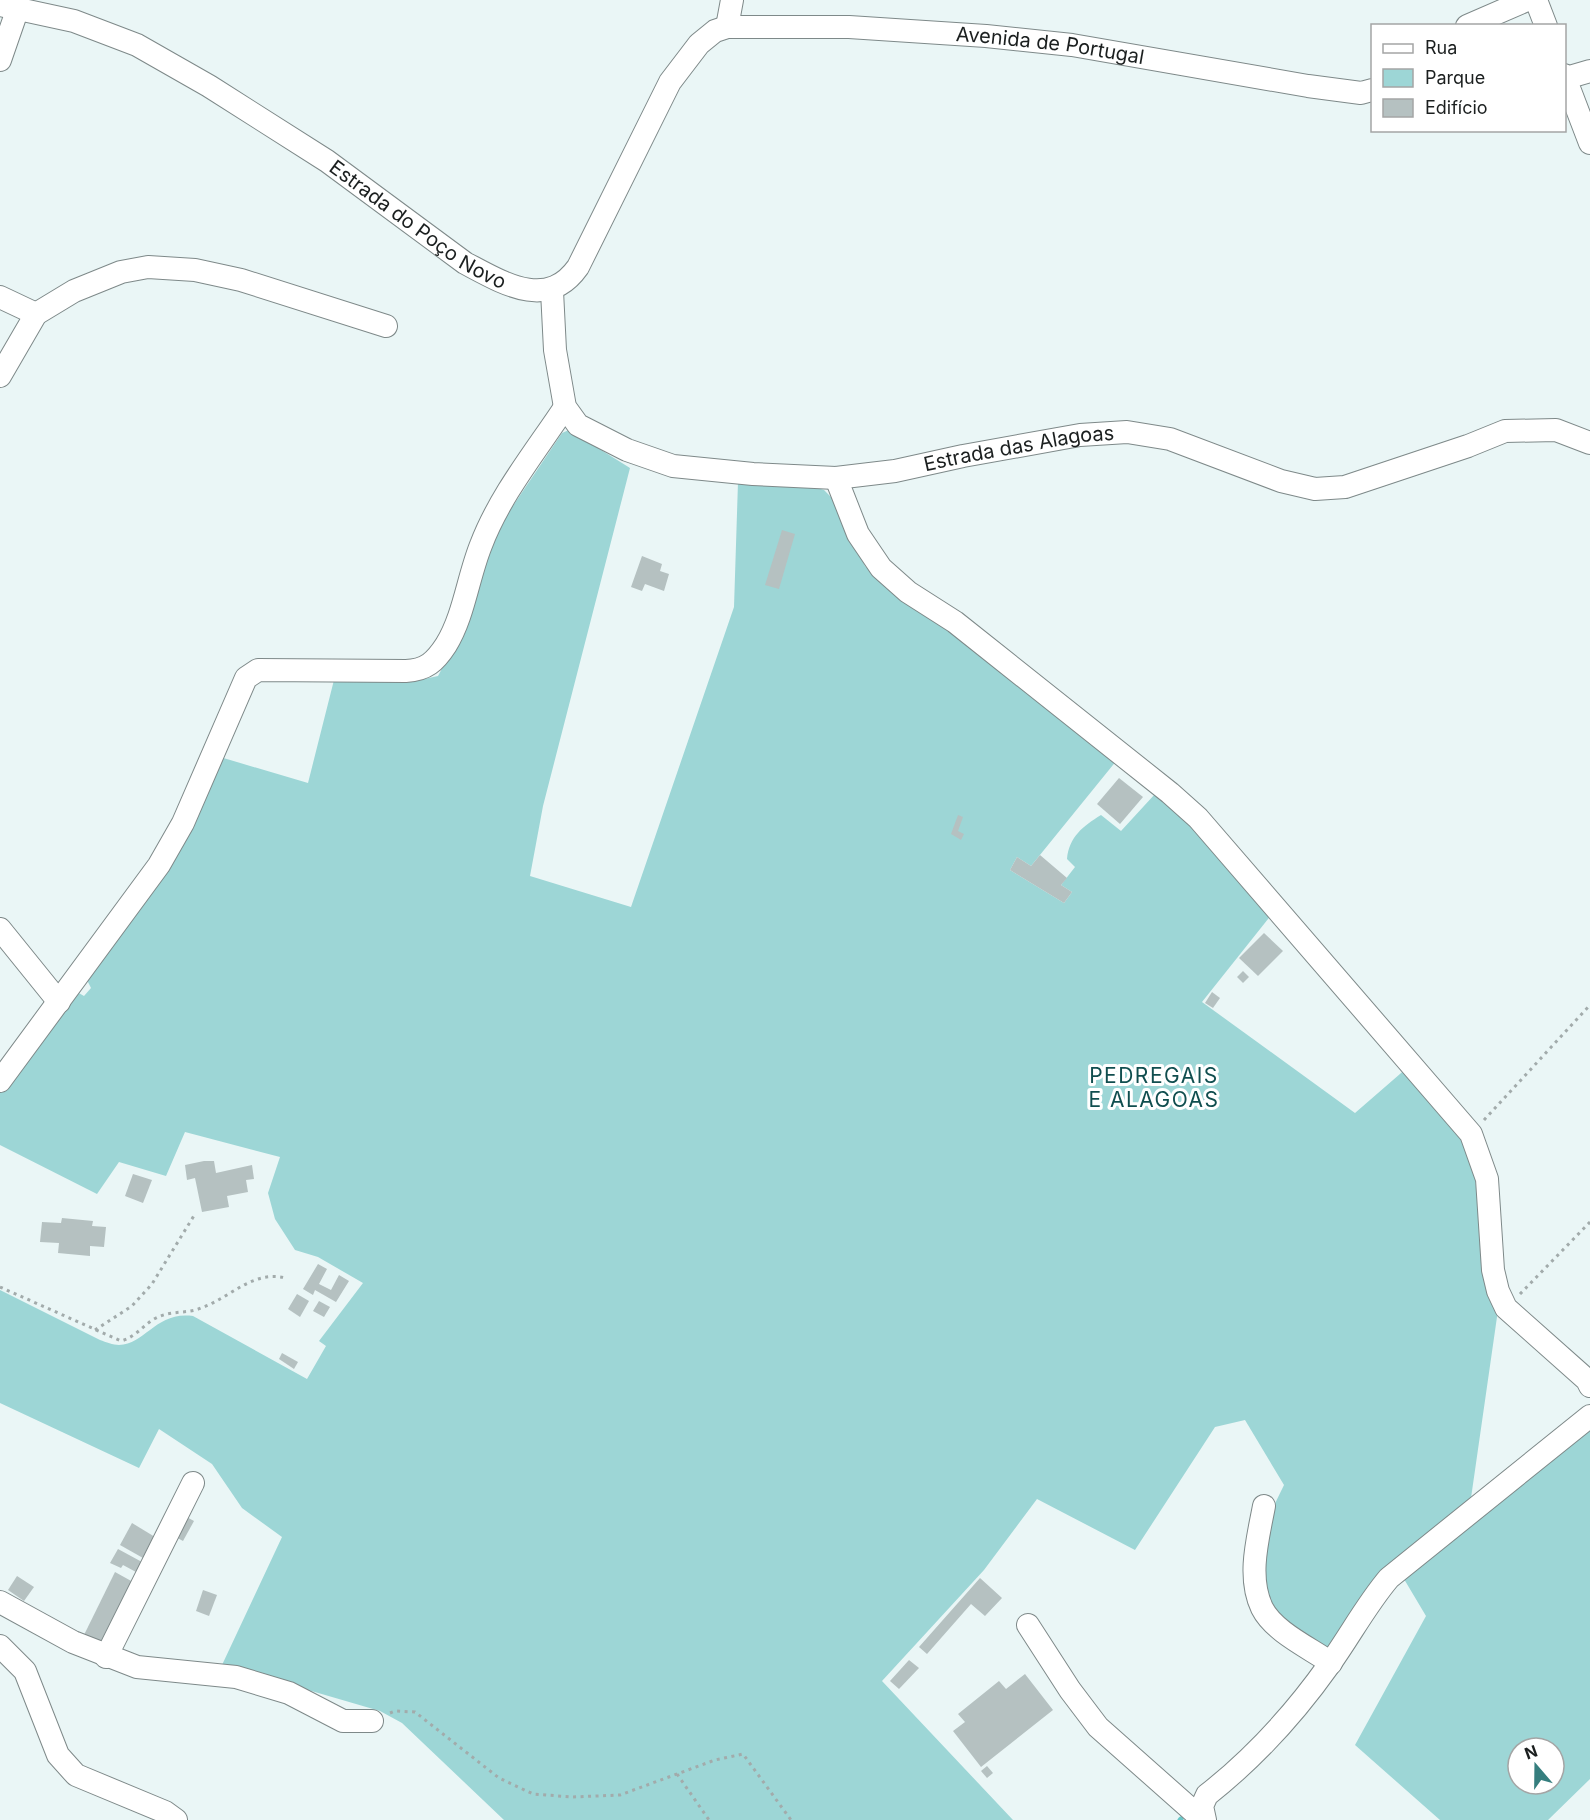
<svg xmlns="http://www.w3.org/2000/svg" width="1590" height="1820" font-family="Inter,sans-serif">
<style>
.green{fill:#9dd6d6;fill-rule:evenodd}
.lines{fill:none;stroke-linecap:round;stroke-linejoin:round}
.stream{stroke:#69c8c8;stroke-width:5}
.building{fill:#b5c1c1}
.minor-casing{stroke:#7e8989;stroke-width:24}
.path{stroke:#a2abab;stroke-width:3;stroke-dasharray:3 4.5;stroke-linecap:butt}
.minor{stroke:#fff;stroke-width:22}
.labels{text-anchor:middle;stroke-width:6;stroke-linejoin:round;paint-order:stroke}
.street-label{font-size:20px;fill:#1b1f1f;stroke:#fff}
.neighbourhood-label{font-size:21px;letter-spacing:1.5px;fill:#104e4f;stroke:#fff}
</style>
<rect width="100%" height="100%" fill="#eaf6f6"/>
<g class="green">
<path d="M569,430L630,468L543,806L530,876L631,907L734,607L738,482L811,486L824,490L836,502L865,566L1117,760L1031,866L1017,857L1010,870L1064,903L1072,892L1061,885L1075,867L1067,859C1069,837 1083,826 1101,815L1121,831L1155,794L1195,830L1272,914L1202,1002L1355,1113L1408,1067L1467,1143L1474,1171L1480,1219L1498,1310L1470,1505L1332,1653L1283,1622L1264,1599L1265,1524L1284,1485L1245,1420L1215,1427L1135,1550L1037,1499L984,1570L882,1681L1013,1820H504L402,1723L380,1711L222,1665L282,1537L242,1508L212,1464L159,1429L139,1468L0,1403V1290L100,1340C106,1342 113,1345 119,1345C146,1344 156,1311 193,1316L307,1379L326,1346L319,1341L363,1283L318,1257L295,1250L275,1219L268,1193L280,1157L185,1132L166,1176L119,1162L97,1194L0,1145V1093L77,992L84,996L91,988L87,980L220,757L308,783L335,676L424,679L438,676L468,620L496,531L562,433Z"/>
<path d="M1590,1424V1779L1548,1820H1440L1355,1745L1426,1616L1401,1574ZM1518,1748H1554V1784H1518Z"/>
</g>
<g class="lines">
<polyline class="stream" points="1180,1820 1181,1819"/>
</g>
<g class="building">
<polygon points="782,530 795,534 779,589 765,585"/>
<polygon points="642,556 662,564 660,571 669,574 664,591 645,584 642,591 631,587"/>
<polygon points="1119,778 1143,797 1120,824 1097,804"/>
<polygon points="958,815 963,817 958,831 964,834 961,840 951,834"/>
<polygon points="1040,855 1067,878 1061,885 1072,892 1064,903 1010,870 1017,857 1031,866"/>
<polygon points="1264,933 1283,951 1258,976 1239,958"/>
<polygon points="1243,971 1249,977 1243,983 1237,977"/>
<polygon points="1212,992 1220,998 1213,1008 1205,1003"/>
<polygon points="204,1161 214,1161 216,1173 252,1165 254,1179 246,1180 248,1192 227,1196 229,1207 202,1212 195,1178 187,1180 185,1165"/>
<polygon points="133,1174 152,1180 143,1203 125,1196"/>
<polygon points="62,1218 93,1221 92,1226 106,1227 104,1247 90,1246 90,1256 58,1253 59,1243 40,1242 42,1222 61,1223"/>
<polygon points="318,1264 327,1269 319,1284 331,1290 339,1275 349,1281 336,1302 315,1290 313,1295 303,1289"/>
<polygon points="297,1294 309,1301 300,1317 288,1309"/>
<polygon points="319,1301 330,1307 324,1317 313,1311"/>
<polygon points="282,1353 298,1362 294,1369 279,1359"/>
<polygon points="183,1515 194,1521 183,1541 172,1535"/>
<polygon points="132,1523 155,1537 143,1558 120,1545"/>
<polygon points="118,1549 142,1562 136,1572 123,1565 121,1568 110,1563"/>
<polygon points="115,1572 133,1582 100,1648 82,1639"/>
<polygon points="17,1576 34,1587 24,1601 8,1590"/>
<polygon points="980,1578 1002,1598 985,1616 971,1604 927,1654 919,1647"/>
<polygon points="203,1590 217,1595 209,1616 196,1611"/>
<polygon points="909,1660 919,1668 899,1689 890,1681"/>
<polygon points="1025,1674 1053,1710 981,1767 953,1731 965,1722 958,1714 999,1681 1006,1689"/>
<polygon points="987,1766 993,1773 987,1778 981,1771"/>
</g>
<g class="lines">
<g class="minor-casing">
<g id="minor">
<polyline points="1536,0 1546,26"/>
<path id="s1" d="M0,5L74,21L137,45L209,86L327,161L465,263C503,283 547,311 578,267L670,82L699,44L715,31L727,27H849L986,36L1072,45L1308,86L1361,93L1372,90"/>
<polyline points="1467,26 1527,0"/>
<polyline points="727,27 732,0"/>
<polyline points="0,60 18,8"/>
<polyline points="1564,75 1590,143"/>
<polyline points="1566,78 1590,71"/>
<path id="s2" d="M552,291L555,350L565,407L578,425L627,450L673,466L753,474L836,478L895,471L963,456L1080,435L1127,432L1170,439L1281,481L1315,489L1345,487L1468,446L1505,431L1556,430L1590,443"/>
<polyline points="0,297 36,314"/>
<polyline points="0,376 36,314 74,291 121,272 148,267 195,270 241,280 386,326"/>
<polyline points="836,478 858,534 881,568 908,592 955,622 1170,793 1198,818 1471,1134 1487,1179 1493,1270 1498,1291 1506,1308 1587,1380 1590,1386"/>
<polyline points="0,929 59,1002"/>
<path d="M0,1081L159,865L183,823L246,678L258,670L406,671C426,670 435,662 446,645C464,616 468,577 481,545C500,495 536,451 565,407"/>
<path d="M1264,1506C1258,1538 1247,1577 1262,1608C1274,1632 1310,1648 1331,1663"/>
<polyline points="0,1602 73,1642 137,1667 236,1677 289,1693 343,1721 372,1721"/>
<polyline points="1028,1625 1070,1690 1098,1727 1203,1820"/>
<polyline points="0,1646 25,1671 58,1755 76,1775 165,1812 176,1820"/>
<polyline points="106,1657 193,1483"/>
<path d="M1205,1820L1202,1806L1207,1795C1254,1758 1295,1713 1329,1665C1350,1636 1366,1605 1389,1578L1590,1416"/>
</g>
</g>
<g class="path">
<polyline points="1484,1120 1590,1005"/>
<path d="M0,1287L121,1341C136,1337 143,1325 156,1318C171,1310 188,1314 201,1308C232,1297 252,1270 286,1278"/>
<polyline points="1520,1294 1590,1222"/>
<polyline points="95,1330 132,1306 152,1284 195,1214"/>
<polyline points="390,1713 395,1711 415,1712 499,1778 533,1794 572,1797 620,1795 715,1760 743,1754 791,1820"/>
<polyline points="677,1774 709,1820"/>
</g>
<use href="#minor" class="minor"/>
</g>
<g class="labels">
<g class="street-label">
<text dy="7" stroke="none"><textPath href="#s1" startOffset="1276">Avenida de Portugal</textPath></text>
<text dy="7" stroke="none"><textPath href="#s1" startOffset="477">Estrada do Poço Novo</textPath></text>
<text dy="7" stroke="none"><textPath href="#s2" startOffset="592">Estrada das Alagoas</textPath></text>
</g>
<g class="neighbourhood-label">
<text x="1154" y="1083">PEDREGAIS<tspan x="1154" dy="24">E ALAGOAS</tspan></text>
</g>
</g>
<rect x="1371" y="24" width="195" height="108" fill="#ffffff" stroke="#a4a5a5" stroke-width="1.5"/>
<rect x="1383" y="44" width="30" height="9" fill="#ffffff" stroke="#a4a5a5" stroke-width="1.5"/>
<text x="1425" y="54" font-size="18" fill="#1b1f1f">Rua</text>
<rect x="1383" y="69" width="30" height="18" fill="#9dd6d6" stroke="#a4a5a5" stroke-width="1.5"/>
<text x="1425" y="84" font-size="18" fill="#1b1f1f">Parque</text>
<rect x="1383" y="99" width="30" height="18" fill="#b5c1c1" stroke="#a4a5a5" stroke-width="1.5"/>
<text x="1425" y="114" font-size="18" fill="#1b1f1f">Edifício</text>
<g transform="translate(1536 1766) rotate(340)"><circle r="28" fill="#ffffff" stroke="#a4a5a5" stroke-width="1.5"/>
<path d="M0-4.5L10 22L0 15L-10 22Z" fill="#357e7e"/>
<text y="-9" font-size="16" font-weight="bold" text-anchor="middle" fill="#1b1f1f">N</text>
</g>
</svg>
